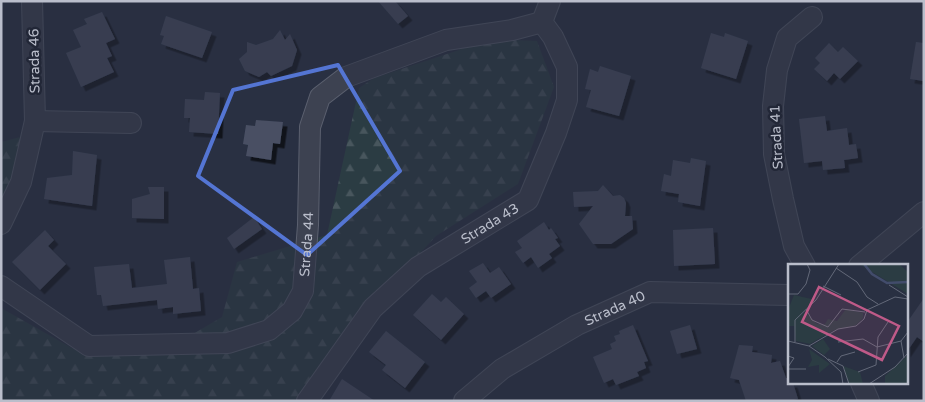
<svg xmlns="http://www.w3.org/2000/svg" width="925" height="402" font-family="'Varela Round',sans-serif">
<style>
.forest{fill:url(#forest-firs)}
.building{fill:#484f63;filter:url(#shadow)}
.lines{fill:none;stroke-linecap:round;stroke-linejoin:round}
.minor-casing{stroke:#5b606f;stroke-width:22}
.minor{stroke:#3d4251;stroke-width:20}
.marked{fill:none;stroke:#5475d3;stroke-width:4;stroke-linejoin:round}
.labels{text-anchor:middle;stroke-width:5;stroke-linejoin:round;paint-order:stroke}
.street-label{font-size:14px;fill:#babecb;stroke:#222737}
.inset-river{fill:none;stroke:#424c6b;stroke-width:2.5}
.inset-road{fill:none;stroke:#636979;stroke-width:1}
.view{fill:#bf5a88;fill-opacity:0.15;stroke:#bf5a88;stroke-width:2.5}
.inset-edge{fill:none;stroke:#babecb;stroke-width:2.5}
</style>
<defs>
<pattern id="forest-firs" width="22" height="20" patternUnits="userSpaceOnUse" patternTransform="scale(1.25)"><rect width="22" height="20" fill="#2b3c43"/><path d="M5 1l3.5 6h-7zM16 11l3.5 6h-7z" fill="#48565d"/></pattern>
<filter id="shadow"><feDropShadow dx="4.5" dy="4.5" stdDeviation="0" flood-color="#0009"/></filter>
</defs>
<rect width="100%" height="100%" fill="#293042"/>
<g class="forest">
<polygon points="460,38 537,41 554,87 518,184 436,236 327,354 298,401 1,401 1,308 72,348 157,355 222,317 237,262 327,235 359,88 374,78 459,50"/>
<polygon points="32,134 1,202 1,142"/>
</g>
<g class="building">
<polygon points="378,1 395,1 408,16 398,24"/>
<polygon points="102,12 115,39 106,43 112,56 107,58 114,72 81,87 66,53 81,47 73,30 87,24 84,19"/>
<polygon points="166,16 212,32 202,58 161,44 164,36 160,35"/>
<polygon points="280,30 285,40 290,34 297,50 292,66 271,76 267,72 259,77 245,71 239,59 247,52 247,42 256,45 273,39"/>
<polygon points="711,33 724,37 725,33 748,41 736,79 701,68"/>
<polygon points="916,42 924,43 924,81 910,79"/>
<polygon points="829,43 838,52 843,47 858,61 840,79 834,73 827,81 814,69 820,63 815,58"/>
<polygon points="600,66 631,76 619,116 586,107 591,90 585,89 590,69 598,72"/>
<polygon points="205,92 220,93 218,134 189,132 190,118 184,118 185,99 204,100"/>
<polygon points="825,116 827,131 847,128 849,145 856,144 858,158 844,160 845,168 823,170 822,161 804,163 799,119"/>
<polygon points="256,120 283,122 280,144 273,143 271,160 246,156 248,145 243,144 246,125 255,126"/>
<polygon points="73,151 97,155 92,206 44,199 47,178 72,175"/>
<polygon points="691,158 706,161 700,206 678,202 679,194 661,191 664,174 671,176 673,160 690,163"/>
<polygon points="603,185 613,196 620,195 624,198 626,203 625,216 632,216 633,229 611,244 593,244 579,224 593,206 574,207 573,192 598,191"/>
<polygon points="148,187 164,187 164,219 132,218 132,199 150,194"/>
<polygon points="254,217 262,229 234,249 227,238"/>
<polygon points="544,222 549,230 551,228 558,238 555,239 560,246 549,254 552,258 538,268 531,257 523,263 515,252 522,248 517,241"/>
<polygon points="713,228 715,264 674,266 673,230"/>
<polygon points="45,230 54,240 48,246 66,264 40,290 12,262"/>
<polygon points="190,257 193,289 199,288 201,311 173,314 173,307 158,309 157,300 103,306 101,295 97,295 94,267 129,264 132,288 167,284 164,260"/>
<polygon points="483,263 490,273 499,267 511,284 491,298 486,291 476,298 469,288 477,282 469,271"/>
<polygon points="432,294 441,302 446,297 464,314 441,340 413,315"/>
<polygon points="924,298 924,342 917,337 906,353 906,324"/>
<polygon points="633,325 648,361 644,362 646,368 637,372 639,376 616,385 613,379 604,383 593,357 612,349 610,344 616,341 614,336 620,334 619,331"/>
<polygon points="690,325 697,349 677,354 670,331"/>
<polygon points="386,331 425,362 405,388 382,370 386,365 369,352"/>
<polygon points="739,345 753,346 752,352 772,355 771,363 780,361 786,378 789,378 789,383 793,383 798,399 790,401 746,401 739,380 730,378"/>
<polygon points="342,379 375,401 329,401"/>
</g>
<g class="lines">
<g class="minor-casing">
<g id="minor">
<polyline points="35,121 131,123"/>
<polyline points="1,224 21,182 35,121 32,1"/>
<polyline points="805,266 794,246 783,199 774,154 773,106 777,70 787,38 812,17"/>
<polyline points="859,266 924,212"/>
<path id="s1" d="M1,286L89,346L228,343L269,330L292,311L303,291L308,225L310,127L320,97L346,77L446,40L512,30L542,22"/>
<polyline points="861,383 869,401"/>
<path id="s2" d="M307,401L373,308L418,267L528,200L556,133L567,100V67L553,37L542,22L550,1"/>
<path id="s3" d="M464,401L502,369L577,325L650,292L789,295"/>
</g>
</g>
<use href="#minor" class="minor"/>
</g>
<path d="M0 0H925V402H0ZM338,65L400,171L307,255L198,176L233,90Z" fill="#293042" fill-opacity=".55" fill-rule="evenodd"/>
<path class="marked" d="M338,65L400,171L307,255L198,176L233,90Z"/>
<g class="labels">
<g class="street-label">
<text transform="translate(34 61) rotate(-91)" y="5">Strada 46</text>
<text transform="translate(776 137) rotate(-93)" y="5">Strada 41</text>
<text dy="5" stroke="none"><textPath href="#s2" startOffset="259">Strada 43</textPath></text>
<text dy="5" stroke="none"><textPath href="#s1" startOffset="388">Strada 44</textPath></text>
<text dy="5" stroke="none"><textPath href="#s3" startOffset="178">Strada 40</textPath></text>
</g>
</g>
<g transform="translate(788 264)">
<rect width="120" height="120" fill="#293042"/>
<path d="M71,0H111L120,8V30ZM120,91V120H97V112Z" fill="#2b3c43"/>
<path d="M6,31L28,36L9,54L17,48L29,60H37L40,55L49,57L58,45L75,49V54L68,61L44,67L22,80L8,77L6,62H0V46ZM35,75L42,85L36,91L24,82ZM21,85L42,100L31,109V101L20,103L24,96ZM55,102L72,108L75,120H61Z" fill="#2b3c43"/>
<path class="inset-river" d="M76,0L84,10L99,19L120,18"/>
<path class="inset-road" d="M48,4L69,18L79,33L90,40M101,21L120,33M35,22L53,31M0,30H10L18,20L22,6L19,0M18,45L24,56L40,63L54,45L77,48M0,77L21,82L37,93L53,108L55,120M7,78V56L28,36L51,0M50,78L75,75L89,83L113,77M21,82L50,65L68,62L76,55L79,46L107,33L120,35M0,92L6,94L0,103M116,94L113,77L120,68M40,95L55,102L61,120M49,98L53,92L67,88M0,105H18M70,108L88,101L90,73L100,58M81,120L107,103L120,89"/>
<path class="view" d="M31,23L111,62L94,96L14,58Z"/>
<rect width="120" height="120" class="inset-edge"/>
</g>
<rect width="925" height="402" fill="none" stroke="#babecb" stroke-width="5"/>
</svg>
